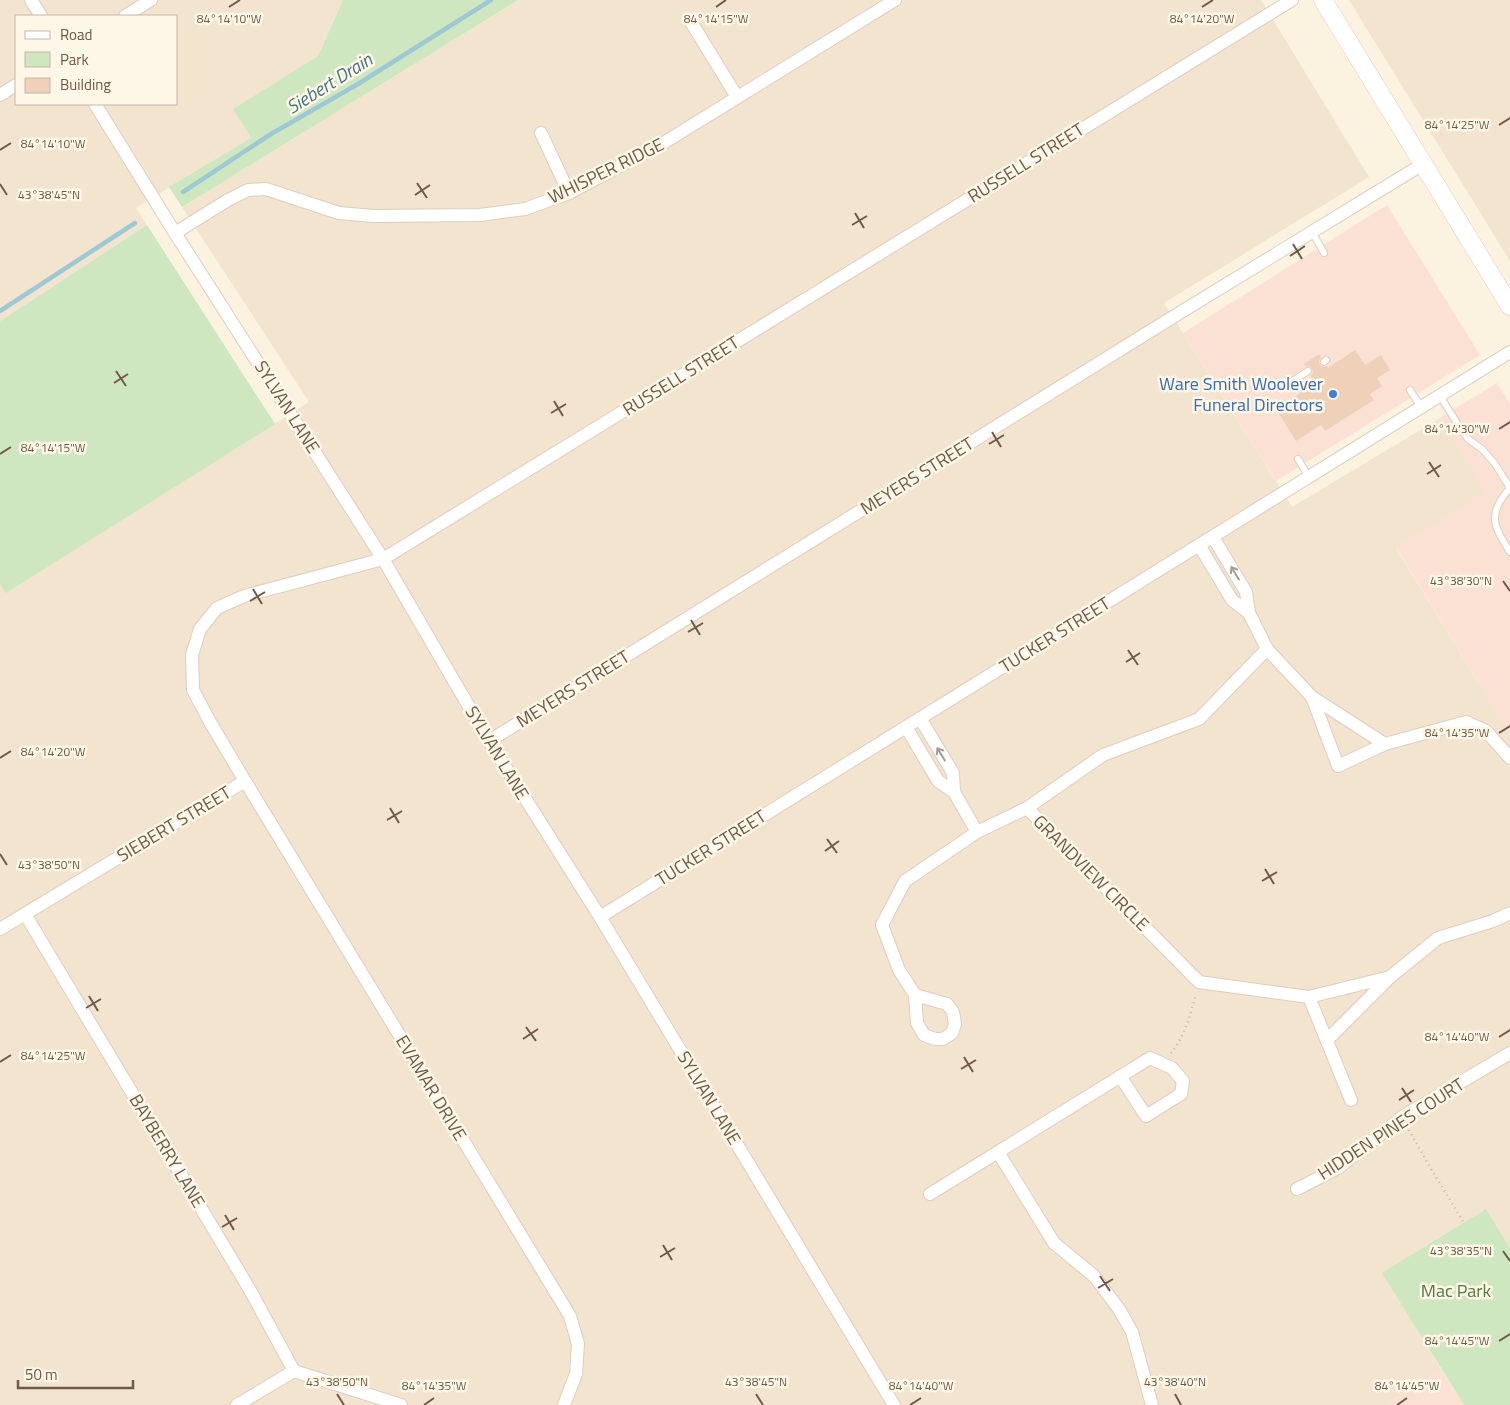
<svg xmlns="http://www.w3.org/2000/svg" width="1510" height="1405" font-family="'Titillium Web',sans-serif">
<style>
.residential{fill:#f2e4cf;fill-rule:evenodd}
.commercial{fill:#fbe1d4}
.green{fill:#cee7c0}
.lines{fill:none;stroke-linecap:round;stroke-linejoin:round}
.stream{stroke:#9dc9d4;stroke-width:4.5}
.building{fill:#efd1b9}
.lane-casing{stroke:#decebd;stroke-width:8}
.street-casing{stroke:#decebd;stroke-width:14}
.secondary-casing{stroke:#e3cfbb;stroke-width:19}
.path{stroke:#d3b49d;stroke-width:2.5;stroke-dasharray:1 4;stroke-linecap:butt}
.lane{stroke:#fff;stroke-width:6}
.street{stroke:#fff;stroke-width:12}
.secondary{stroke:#fff;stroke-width:18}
.oneway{stroke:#a99b92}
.ticks{fill:none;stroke:#705949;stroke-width:2}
.shop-dot{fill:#3f7fe0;stroke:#fef6e6;stroke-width:2}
.labels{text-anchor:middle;stroke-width:5;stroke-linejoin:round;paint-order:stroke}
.street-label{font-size:18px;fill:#705949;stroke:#fef6e6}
.shop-label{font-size:18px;fill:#366cbe;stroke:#fef6e6;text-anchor:end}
.park-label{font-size:18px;fill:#537b44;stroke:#fef6e6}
.water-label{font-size:19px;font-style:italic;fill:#447683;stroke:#fef6e6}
.ticks-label{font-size:12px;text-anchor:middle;fill:#705949;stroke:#fef6e6;stroke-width:5;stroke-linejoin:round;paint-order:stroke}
</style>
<rect width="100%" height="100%" fill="#fbf2e0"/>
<g class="residential">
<path d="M0,0H343L318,56L234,109L251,138L136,208L147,225L0,321ZM16,16H176V104H16Z"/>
<polygon points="518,0 1261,0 1369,177 1164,303 1292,507 1440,418 1486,492 1396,548 1510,734 1510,1248 1486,1209 1383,1273 1441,1369 1383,1405 0,1405 0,584 6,592 309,402 182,207"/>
<polygon points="1349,0 1510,0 1510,261"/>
</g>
<g class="commercial">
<polygon points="1387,205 1480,355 1276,481 1183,333"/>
<polygon points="1497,383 1510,404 1510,734 1396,547 1485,492 1440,418"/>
<polygon points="1441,1369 1464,1405 1383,1405 1434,1373"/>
</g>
<g class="green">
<polygon points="343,0 518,0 182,207 169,187 251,138 233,109 318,56"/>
<polygon points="147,225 275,424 6,593 0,584 0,321"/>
<polygon points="1486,1209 1510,1248 1510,1405 1464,1405 1382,1273"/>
</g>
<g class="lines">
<g class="stream">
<polyline points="183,192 271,134 358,84 491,0"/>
<polyline points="0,311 135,223"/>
</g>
</g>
<polygon class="building" points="1355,350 1365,365 1381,355 1390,370 1377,378 1382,386 1370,394 1374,400 1325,431 1321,425 1296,441 1276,409 1301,393 1297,387 1312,378 1311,375 1313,373 1312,369 1310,366 1306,367 1304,364 1319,354 1321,358 1319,361 1320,365 1323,367 1327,366 1328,368"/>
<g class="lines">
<g class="lane-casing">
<g id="lane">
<polyline points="1312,232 1324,253"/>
<polyline points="1324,362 1326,360"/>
<polyline points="1291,382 1308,371"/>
<polyline points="1410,390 1421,407"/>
<polyline points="1440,396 1459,426 1468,439 1482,449 1495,464 1510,488"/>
<polyline points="1298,459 1309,477"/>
<path d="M1510,488C1487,514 1493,525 1510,552"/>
</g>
</g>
<g class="street-casing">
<g id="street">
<polyline points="31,0 41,16"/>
<polyline points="125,16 151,0"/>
<polyline points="691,22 737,97"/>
<polyline points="0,95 16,85"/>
<polyline points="95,104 175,233 383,559 489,741 600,917 894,1405"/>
<polyline points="541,133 569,193"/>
<polyline points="175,233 228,200 248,190 266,189 339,213 373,216 480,215 525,209 569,193 665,142 895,0"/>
<polyline points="1213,537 1246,592 1249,613 1267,649 1312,697 1385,744 1466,722 1486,731 1510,758"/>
<polyline points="1199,545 1232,600 1249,613"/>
<polyline points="1312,697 1338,766 1385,744"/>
<polyline points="920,718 953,773 954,792 977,832"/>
<polyline points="906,727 938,781 954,792"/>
<polyline points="489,741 1173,317 1423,164"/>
<polyline points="1027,808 1199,982 1309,997 1390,977 1438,938 1493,921 1510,913"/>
<polyline points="25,914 250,1290 294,1371 401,1405"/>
<polyline points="600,917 1510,352"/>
<polyline points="0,929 245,781"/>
<polyline points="915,995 947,1004 953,1012 955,1024 952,1033 943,1039 935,1039 924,1035 917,1023 915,995 899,970 882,925 905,881 977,832 1027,808 1103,755 1199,719 1267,649"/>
<polyline points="1309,997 1351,1100"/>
<polyline points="1327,1040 1390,977"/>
<polyline points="1120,1076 1146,1116 1181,1094 1183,1081 1172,1068 1150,1058 998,1152 1054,1243 1094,1276 1119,1309 1132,1332 1152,1405"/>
<polyline points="1297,1189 1338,1168 1402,1117 1510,1053"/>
<polyline points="930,1194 998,1152"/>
<polyline points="237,1405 294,1371"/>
<polyline points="564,1405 576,1374 578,1344 570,1316 245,781 210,722 193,690 192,655 200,629 217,608 244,596 383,559 1292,0"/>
</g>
</g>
<g class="secondary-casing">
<polyline id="secondary" points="1323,0 1510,306"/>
</g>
<g class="path">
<path d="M1171,1053C1185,1036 1190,1015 1196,994"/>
<polyline points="1409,1130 1431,1169 1464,1223"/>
</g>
<use href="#lane" class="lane"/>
<use href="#street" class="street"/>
<use href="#secondary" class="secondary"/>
</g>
<defs><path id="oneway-shaft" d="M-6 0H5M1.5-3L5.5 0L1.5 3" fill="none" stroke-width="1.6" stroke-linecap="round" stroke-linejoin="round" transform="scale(1.25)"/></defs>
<g class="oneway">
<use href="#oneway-shaft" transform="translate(1235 573) rotate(-121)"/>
<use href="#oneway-shaft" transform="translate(941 754) rotate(-121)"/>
</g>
<path class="ticks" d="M229,7L240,0M716,7L726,0M1202,7L1213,0M1499,125L1510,118M0,150L11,143M417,183L427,198M0,184L7,195M415,195L430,185M855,213L864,228M852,225L867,216M1293,244L1302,259M1290,256L1305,246M116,371L126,386M114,383L128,374M554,401L563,416M551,413L566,404M1499,429L1510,422M992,432L1001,447M989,444L1004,435M0,454L11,447M1429,462L1439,477M1427,474L1441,465M1503,581L1510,591M253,589L262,604M250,601L265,592M691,620L700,635M688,632L703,623M1128,650L1138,665M1126,662L1140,653M1499,733L1510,726M0,758L11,751M390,808L399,823M387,820L402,811M827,839L837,853M825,851L839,841M0,854L7,865M1265,869L1274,884M1262,881L1277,872M89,996L98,1011M86,1008L101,999M526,1027L536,1041M1499,1037L1510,1030M523,1039L538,1029M964,1057L973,1072M0,1062L11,1055M961,1069L976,1060M1402,1088L1411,1102M1399,1100L1414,1090M225,1215L234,1230M222,1227L237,1218M663,1245L672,1260M1503,1251L1510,1261M660,1257L675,1248M1100,1276L1110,1291M1098,1288L1113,1279M1499,1341L1510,1334M337,1394L344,1405M756,1394L763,1405M1175,1394L1181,1405M424,1405L434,1398M910,1405L921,1398M1397,1405L1407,1398"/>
<circle class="shop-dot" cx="1333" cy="394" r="5"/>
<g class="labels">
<g class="street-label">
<text transform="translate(1026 163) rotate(-32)" y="6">RUSSELL STREET</text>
<text transform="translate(606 171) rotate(-26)" y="6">WHISPER RIDGE</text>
<text transform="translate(681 376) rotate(-32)" y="6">RUSSELL STREET</text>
<text transform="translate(287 407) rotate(58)" y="6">SYLVAN LANE</text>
<text transform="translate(917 476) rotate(-32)" y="6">MEYERS STREET</text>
<text transform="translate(1055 635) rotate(-32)" y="6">TUCKER STREET</text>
<text transform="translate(573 689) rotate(-32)" y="6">MEYERS STREET</text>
<text transform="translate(497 753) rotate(59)" y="6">SYLVAN LANE</text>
<text transform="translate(174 824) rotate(-31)" y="6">SIEBERT STREET</text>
<text transform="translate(711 848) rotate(-32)" y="6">TUCKER STREET</text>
<text transform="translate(1091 873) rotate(45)" y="6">GRANDVIEW CIRCLE</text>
<text transform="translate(431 1088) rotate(59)" y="6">EVAMAR DRIVE</text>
<text transform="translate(709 1098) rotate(59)" y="6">SYLVAN LANE</text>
<text transform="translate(1391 1129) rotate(-33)" y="6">HIDDEN PINES COURT</text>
<text transform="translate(167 1151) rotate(59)" y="6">BAYBERRY LANE</text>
</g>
<g class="shop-label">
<text x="1323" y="390">Ware Smith Woolever<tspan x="1323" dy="21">Funeral Directors</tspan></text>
</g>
<g class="park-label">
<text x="1456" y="1297">Mac Park</text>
</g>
<g class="water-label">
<text transform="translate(329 83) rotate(-32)" y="7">Siebert Drain</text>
</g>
</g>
<g class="ticks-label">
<text x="229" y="23">84°14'10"W</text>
<text x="1202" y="23">84°14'20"W</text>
<text x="716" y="23">84°14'15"W</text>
<text x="1457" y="129">84°14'25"W</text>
<text x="53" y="148">84°14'10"W</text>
<text x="49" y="199">43°38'45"N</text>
<text x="1457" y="433">84°14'30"W</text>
<text x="53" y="452">84°14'15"W</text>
<text x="1461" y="585">43°38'30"N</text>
<text x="1457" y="737">84°14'35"W</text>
<text x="53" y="756">84°14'20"W</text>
<text x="49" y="869">43°38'50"N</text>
<text x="1457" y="1041">84°14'40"W</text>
<text x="53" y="1060">84°14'25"W</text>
<text x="1461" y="1255">43°38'35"N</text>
<text x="1457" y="1345">84°14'45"W</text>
<text x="337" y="1386">43°38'50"N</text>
<text x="756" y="1386">43°38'45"N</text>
<text x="1175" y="1386">43°38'40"N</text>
<text x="434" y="1390">84°14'35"W</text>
<text x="921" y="1390">84°14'40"W</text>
<text x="1407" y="1390">84°14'45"W</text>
</g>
<rect x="15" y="15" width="162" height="90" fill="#fef6e6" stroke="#c5b7a7"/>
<rect x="25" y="31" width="25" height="8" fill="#ffffff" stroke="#c5b7a7"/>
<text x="60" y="40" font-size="15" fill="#705949">Road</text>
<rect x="25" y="52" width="25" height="15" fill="#cee7c0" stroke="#c5b7a7"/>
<text x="60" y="65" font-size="15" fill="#705949">Park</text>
<rect x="25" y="78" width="25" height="15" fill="#efd1b9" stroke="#c5b7a7"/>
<text x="60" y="90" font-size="15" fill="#705949">Building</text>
<path d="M18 1380v8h115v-8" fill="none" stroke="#705949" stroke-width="2.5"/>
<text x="25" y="1380" font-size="15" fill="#705949" stroke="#fef6e6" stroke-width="4" paint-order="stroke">50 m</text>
</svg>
